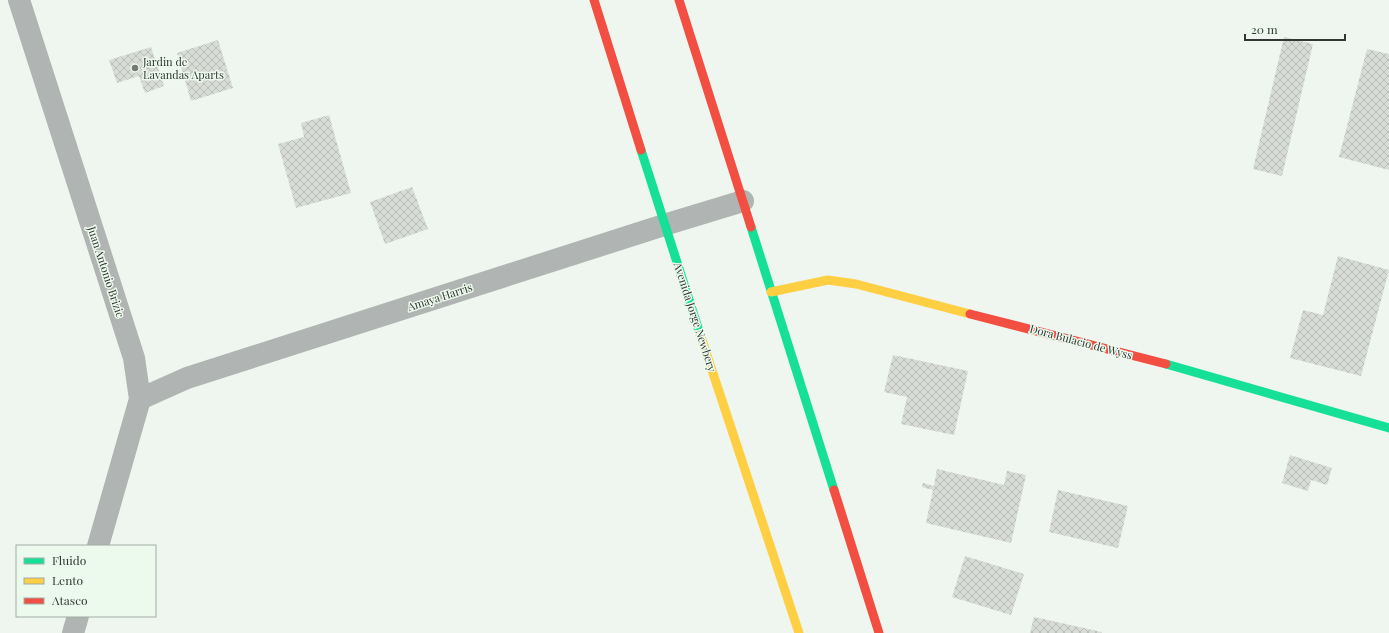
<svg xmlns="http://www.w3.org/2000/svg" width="1389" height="633" font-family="'Playfair Display',serif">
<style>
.building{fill:url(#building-cross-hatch)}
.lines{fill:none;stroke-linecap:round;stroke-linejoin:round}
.street{stroke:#b0b4b2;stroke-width:22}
.fast{stroke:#16e098;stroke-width:9}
.slow{stroke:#ffcf43;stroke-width:9}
.jam{stroke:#f24e42;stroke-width:9}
.poi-dot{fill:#747a75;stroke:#ecf9ed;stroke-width:1.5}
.labels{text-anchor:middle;stroke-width:3;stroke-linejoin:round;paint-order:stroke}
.poi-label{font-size:11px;fill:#323733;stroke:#ecf9ed;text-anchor:start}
.street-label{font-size:11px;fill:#323733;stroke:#ecf9ed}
</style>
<defs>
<pattern id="building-cross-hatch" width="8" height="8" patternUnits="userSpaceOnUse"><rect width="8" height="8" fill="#d8dcd6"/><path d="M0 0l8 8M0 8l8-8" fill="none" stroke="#babdb8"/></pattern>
</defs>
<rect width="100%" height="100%" fill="#eff6f0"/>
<g class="building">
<polygon points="1284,37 1313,44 1282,176 1253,169"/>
<polygon points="218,40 233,88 191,101 177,53"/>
<polygon points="151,47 164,86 145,93 139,76 117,83 109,60"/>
<polygon points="1367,49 1389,54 1389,170 1339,157"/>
<polygon points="329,115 351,193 296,208 278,144 304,137 301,123"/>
<polygon points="412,187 428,229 385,244 370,202"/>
<polygon points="1338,256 1389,270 1361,376 1290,358 1303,310 1323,315"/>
<polygon points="893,355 968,371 954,435 901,424 907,397 884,392"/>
<polygon points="1290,455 1332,468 1327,485 1311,480 1308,491 1282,483"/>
<polygon points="937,469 1004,485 1007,471 1026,475 1011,543 926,523 933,490 922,487 923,483 934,486"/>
<polygon points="1058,490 1128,506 1118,548 1049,532"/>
<polygon points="965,556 1024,574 1011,615 952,597"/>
<polygon points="1034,617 1102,632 1102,633 1030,633"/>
</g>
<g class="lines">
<g class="street">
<polyline points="19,0 134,358 140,399 98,546"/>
<polyline points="140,399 187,378 664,225 743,201"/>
<polyline points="73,633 78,616"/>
</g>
<g class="fast">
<polyline points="641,150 700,334"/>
<polyline points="751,227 834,490"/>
<polyline points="1166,364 1389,428"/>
</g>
<g class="slow">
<polyline points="771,292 828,280 856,284 970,314"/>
<polyline points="700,334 799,633"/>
</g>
<g class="jam">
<polyline points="594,0 641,150"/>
<polyline points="679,0 751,227"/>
<polyline points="970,314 1166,364"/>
<polyline points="834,490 879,633"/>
</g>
</g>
<circle class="poi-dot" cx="135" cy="68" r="4"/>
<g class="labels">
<g class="poi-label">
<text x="143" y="66">Jardin de<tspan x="143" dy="13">Lavandas Aparts</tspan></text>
</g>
<g class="street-label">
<text transform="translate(106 272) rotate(72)" y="4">Juan Antonio Brizic</text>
<text transform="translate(440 297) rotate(-18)" y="4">Amaya Harris</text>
<text transform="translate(695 317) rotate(72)" y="4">Avenida Jorge Newbery</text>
<text transform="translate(1081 342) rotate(15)" y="4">Dora Bulacio de Wyss</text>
</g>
</g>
<rect x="16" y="545" width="140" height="72" fill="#ecf9ed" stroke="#a2aba3"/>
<rect x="24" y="558" width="20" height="6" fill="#16e098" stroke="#a2aba3"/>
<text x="52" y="565" font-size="12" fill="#323733">Fluido</text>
<rect x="24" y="578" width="20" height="6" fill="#ffcf43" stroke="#a2aba3"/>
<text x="52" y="585" font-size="12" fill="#323733">Lento</text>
<rect x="24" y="598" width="20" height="6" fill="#f24e42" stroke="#a2aba3"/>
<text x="52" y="605" font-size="12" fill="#323733">Atasco</text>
<path d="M1245 34v6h100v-6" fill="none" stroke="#323733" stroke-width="2"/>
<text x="1251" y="34" font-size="12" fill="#323733" stroke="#ecf9ed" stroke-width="3" paint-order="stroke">20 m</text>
</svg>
